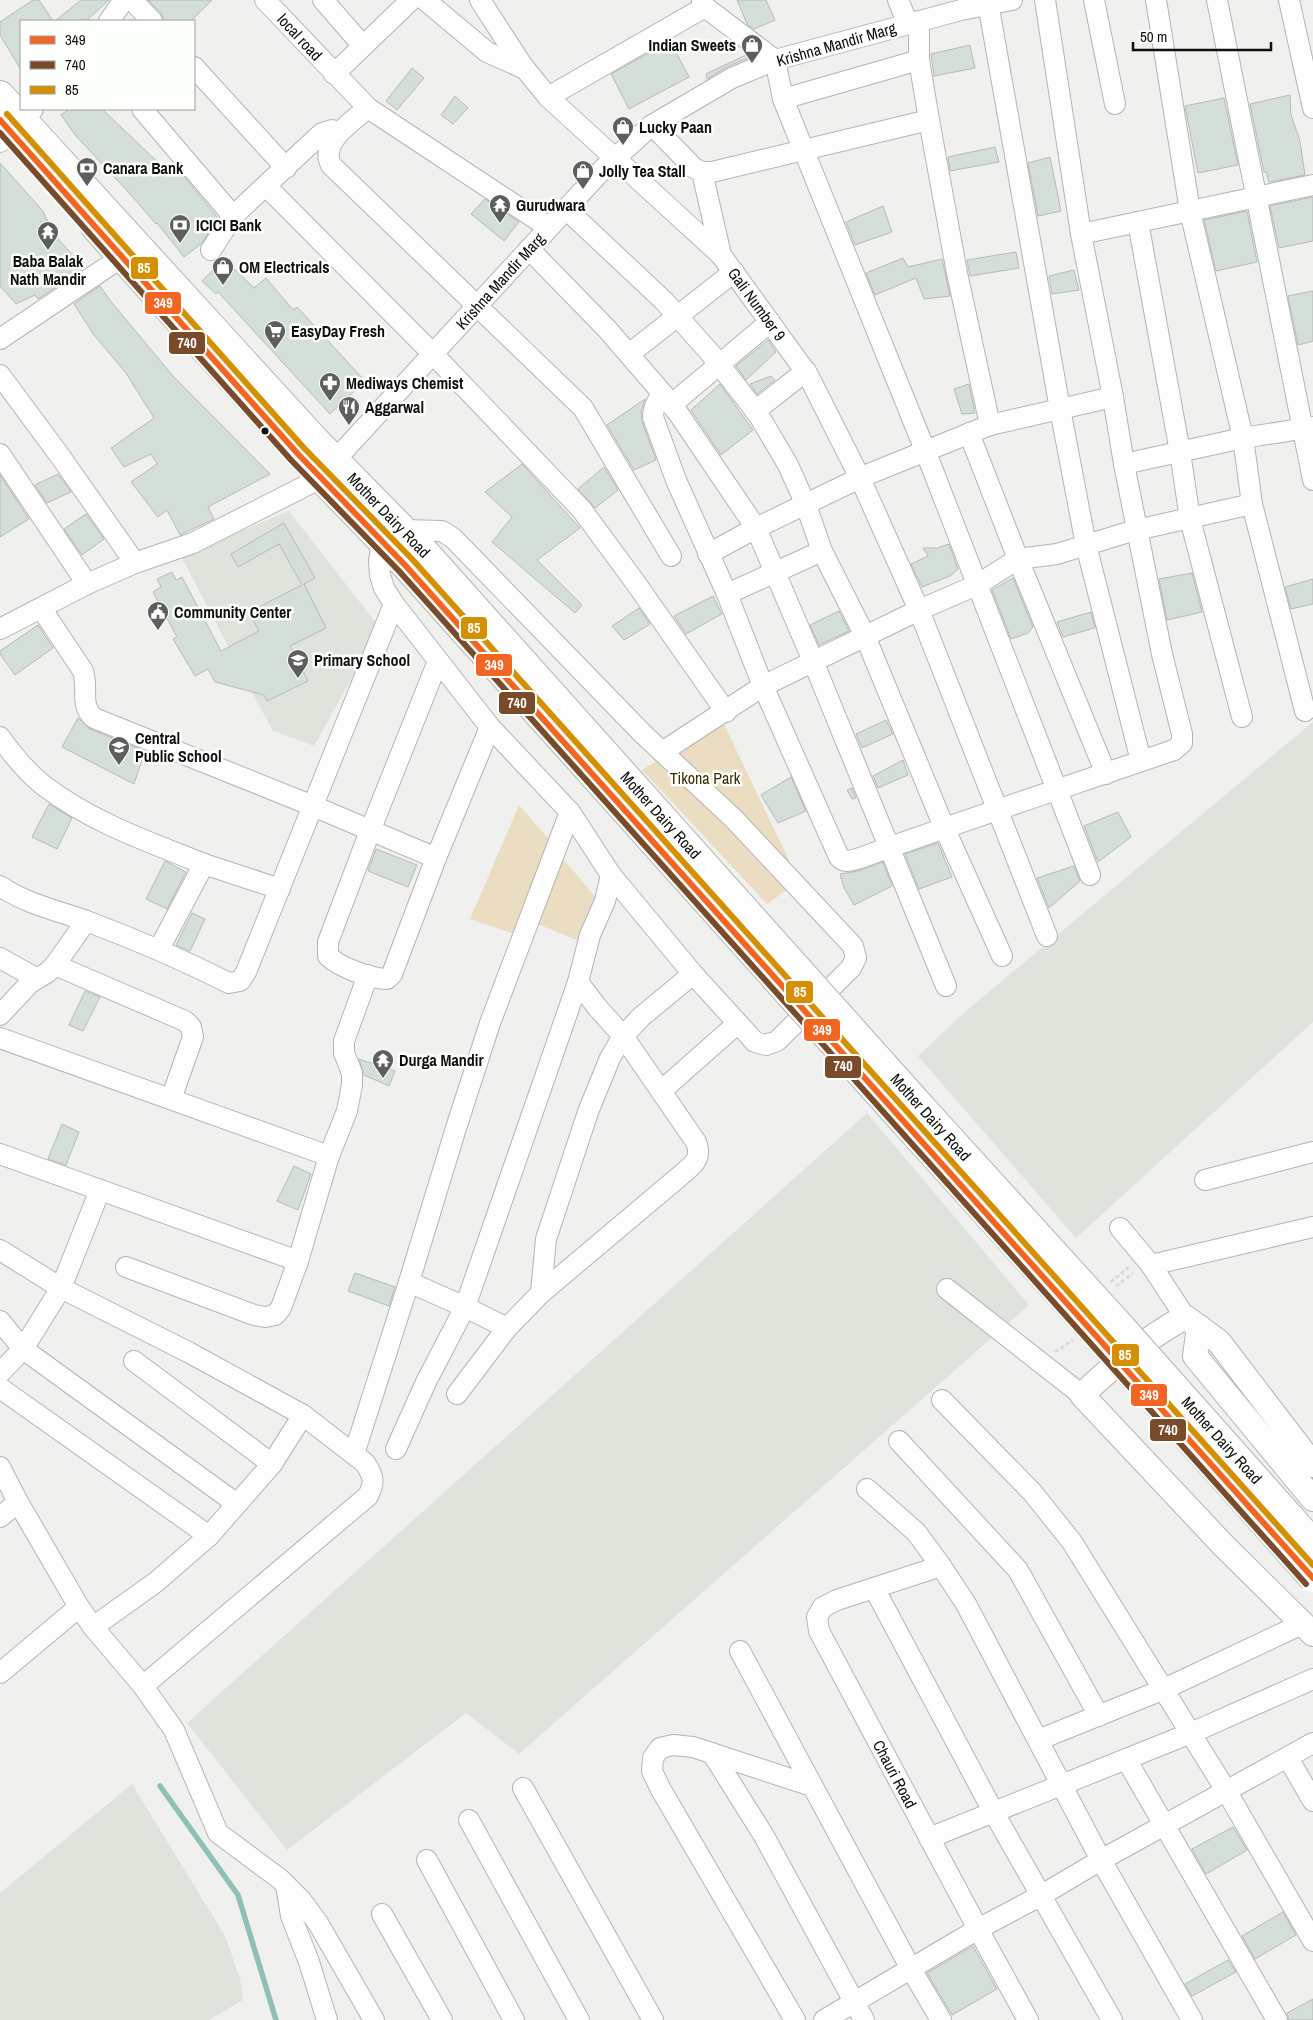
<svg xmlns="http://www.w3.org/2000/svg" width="1313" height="2020" font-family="'Archivo Narrow',sans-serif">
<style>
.built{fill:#dee3dc}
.green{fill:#eaddc1}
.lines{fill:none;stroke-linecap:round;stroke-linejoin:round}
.stream{stroke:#8ec0b8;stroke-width:5.5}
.building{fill:#d3dfd7;stroke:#b9bab9}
.minor-casing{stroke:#b4b5b3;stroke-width:22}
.tertiary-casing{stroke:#b4b5b3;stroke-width:26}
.secondary-casing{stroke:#b4b5b3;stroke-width:30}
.path{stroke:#d9dad9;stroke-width:3;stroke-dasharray:4 2.5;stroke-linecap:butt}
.minor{stroke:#fdfdfd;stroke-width:20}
.tertiary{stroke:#fdfdfd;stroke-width:24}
.secondary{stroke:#fdfdfd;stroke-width:28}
.secondary-bridge-casing{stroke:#b4b5b3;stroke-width:30;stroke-linecap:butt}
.secondary-bridge{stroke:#fdfdfd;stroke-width:28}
.bus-1-casing{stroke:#fdfffc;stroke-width:10}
.bus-2-casing{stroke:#fdfffc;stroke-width:10}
.bus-3-casing{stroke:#fdfffc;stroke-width:10}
.bus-1{stroke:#f26522;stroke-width:6}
.bus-2{stroke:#7a4b2a;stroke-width:6}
.bus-3{stroke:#d49002;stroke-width:6}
.bus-dot{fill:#0f100e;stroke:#fdfffc;stroke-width:2}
.labels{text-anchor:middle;stroke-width:5;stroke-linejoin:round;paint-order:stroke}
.street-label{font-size:16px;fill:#0f100e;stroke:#fdfffc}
.poi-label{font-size:16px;font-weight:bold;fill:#0f100e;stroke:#fdfffc;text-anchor:start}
.park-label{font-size:16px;fill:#3e2d01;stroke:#fdfffc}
.line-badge{stroke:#fdfffc;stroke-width:2}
.badge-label{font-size:14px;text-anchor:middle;font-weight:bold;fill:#fff}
</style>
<rect width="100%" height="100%" fill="#f0f1ef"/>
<g class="built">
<polygon points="289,511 380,628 314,746 272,730 181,556"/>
<polygon points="1313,722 1313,1022 1076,1238 918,1056 967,1010"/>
<polygon points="867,1113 1029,1305 519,1754 466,1713 287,1850 187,1723"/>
<polygon points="132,1784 225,1936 240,1978 243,2000 209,2020 0,2020 0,1893"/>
</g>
<g class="green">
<polygon points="722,720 799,881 767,904 642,770"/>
<polygon points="519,805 554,845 517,935 470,919"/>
<polygon points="559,854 598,900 584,943 535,923"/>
</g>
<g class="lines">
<polyline class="stream" points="160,1786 238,1895 276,2020"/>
</g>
<g class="building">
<polygon points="33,0 39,0 53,21 21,21 21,70 0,35 0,22"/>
<polygon points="81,0 109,0 86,21 55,21"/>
<polygon points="148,0 212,0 191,21 164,21 161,13"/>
<polygon points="737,0 766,0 775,20 754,29 747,24"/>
<polygon points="670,41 689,77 629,109 611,74"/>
<polygon points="970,45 975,68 934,76 931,54"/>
<polygon points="748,54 751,57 727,67 707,79 706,74"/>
<polygon points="412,68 424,78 397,110 386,101"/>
<polygon points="1290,95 1291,115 1300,141 1305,175 1269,182 1266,172 1264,172 1250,104"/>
<polygon points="455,96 468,108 453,124 441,115"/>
<polygon points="1224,98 1238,165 1198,173 1185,106"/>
<polygon points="69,109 102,109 165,169 172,162 218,218 202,243 184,257 157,223 156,224 131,195 76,136 61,115"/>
<polygon points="995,147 999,162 950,171 948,157"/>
<polygon points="1050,157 1061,211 1038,216 1028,163"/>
<polygon points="0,163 43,211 53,233 84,268 38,299 35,295 16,304 0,286"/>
<polygon points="1313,197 1313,241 1279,248 1270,206"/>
<polygon points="485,199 519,222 504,241 471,214"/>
<polygon points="883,206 892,232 855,245 846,222"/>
<polygon points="1247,211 1257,262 1216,271 1204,220"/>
<polygon points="1016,252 1019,268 970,276 967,260"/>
<polygon points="903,258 908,267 942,259 950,296 924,299 916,278 875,295 866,273"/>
<polygon points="224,259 254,288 266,278 293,310 297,307 365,381 330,414 218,292 216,294 202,281"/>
<polygon points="1074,270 1079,290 1052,294 1049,276"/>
<polygon points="100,286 112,303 173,376 270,474 208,507 214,519 180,535 167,510 158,517 131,482 157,464 151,454 124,467 111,448 154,418 126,373 94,335 74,304"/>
<polygon points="1313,291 1313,341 1298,345 1288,296"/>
<polygon points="768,340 776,352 746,380 736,366"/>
<polygon points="771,376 775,380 757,394 750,384"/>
<polygon points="720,384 753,430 721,455 691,410"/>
<polygon points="969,384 975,413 962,414 954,389"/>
<polygon points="645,399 641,412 642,421 656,460 634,470 607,425"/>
<polygon points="522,464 580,528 537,560 582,605 575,613 492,542 512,517 485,492"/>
<polygon points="604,467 618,490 595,508 578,489"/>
<polygon points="58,474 71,492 47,503 35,485"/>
<polygon points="0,475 29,519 0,537"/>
<polygon points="86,514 104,539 82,555 64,529"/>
<polygon points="284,523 315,578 304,584 326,628 290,646 308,681 267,701 264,695 215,682 208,669 195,676 173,639 177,637 153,592 161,587 157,579 172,572 176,580 182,577 221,651 259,631 249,612 302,585 279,544 238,567 231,554"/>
<polygon points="949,544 958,569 950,576 922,587 911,564 928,556 923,548 937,548"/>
<polygon points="1192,573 1202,612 1167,620 1159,579"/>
<polygon points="1013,578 1033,627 1028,633 1011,639 992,590"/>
<polygon points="1313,579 1313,604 1291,609 1285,587"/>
<polygon points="713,596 722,614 686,634 674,616"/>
<polygon points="639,608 650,624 624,640 612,626"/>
<polygon points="839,611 849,631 819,645 810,625"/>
<polygon points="1091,612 1095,628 1063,637 1057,622"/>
<polygon points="38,625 53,648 15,675 0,654 0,651"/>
<polygon points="78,718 90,729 145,751 134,784 62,747"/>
<polygon points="886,720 893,734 862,748 856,734"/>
<polygon points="903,760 908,775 878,788 873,776"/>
<polygon points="791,777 806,811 778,823 761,795"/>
<polygon points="852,788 856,798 852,799 847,790"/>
<polygon points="49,804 72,818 57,849 32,837"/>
<polygon points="1118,812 1131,837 1098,862 1084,826"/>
<polygon points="938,843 952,877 919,889 905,854"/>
<polygon points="376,849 417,865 408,887 368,871"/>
<polygon points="165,861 186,872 167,909 146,899"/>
<polygon points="883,862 892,886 854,905 844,888 840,874 858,871"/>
<polygon points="1074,866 1080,881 1049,908 1037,878"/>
<polygon points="192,913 205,919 190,951 176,945"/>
<polygon points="85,991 100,997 83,1031 69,1025"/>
<polygon points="359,1059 395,1071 389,1086 364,1075"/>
<polygon points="62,1124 79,1132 66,1165 48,1159"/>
<polygon points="294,1166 311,1174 298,1210 277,1201"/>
<polygon points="355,1273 395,1287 389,1306 348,1291"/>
<polygon points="1233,1827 1247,1850 1206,1874 1192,1849"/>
<polygon points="1283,1912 1296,1935 1255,1959 1242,1936"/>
<polygon points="973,1946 997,1989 952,2015 927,1973"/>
<polygon points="1228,1960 1236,1972 1192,1996 1185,1984"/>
<polygon points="1313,1999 1313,2020 1289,2020 1287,2013"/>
</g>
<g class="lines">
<g class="minor-casing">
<g id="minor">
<polyline points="132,0 152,21"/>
<polyline points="265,0 368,108 548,227"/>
<polyline points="323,0 363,46"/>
<polyline points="425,0 487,52 525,69"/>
<polyline points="480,0 522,65 548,97 721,255 808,375 860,478 919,610 1047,936"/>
<polyline points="702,0 705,7 775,60 783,99 925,450 1090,875"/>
<polyline points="898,0 908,24"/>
<polyline points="1094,0 1115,104"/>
<polyline points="1156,0 1190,211 1243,438 1252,504 1305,711"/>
<polyline points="1217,0 1313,480"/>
<polyline points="1289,0 1313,108"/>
<polyline points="988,3 1060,409 1086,545 1141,761"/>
<polyline points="109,21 124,0"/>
<polyline points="919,21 919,60 929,120 957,273 990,425"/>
<polyline points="194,67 286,168"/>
<polyline points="334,74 411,0"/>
<polyline points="548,97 705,7"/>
<polyline points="783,99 919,60"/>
<path d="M368,108C353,121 319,142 331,165L583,408L671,556"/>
<polyline points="142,109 233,216"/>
<polyline points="652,125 694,168 702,172 712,172 929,120"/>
<polyline points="0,142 23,121 33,109"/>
<polyline points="702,172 721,255"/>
<polyline points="266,186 434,355 582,510 635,582 726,712"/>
<polyline points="566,209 664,301 711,354 758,414 788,465 806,505 822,551 865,636 944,827 1002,956"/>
<polyline points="1138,222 1180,452 1190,519 1242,717"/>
<polyline points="1081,234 1313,185"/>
<polyline points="529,249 607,329 663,394 678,413 756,528 813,661 946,986"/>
<polyline points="211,250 233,216 322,133 332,130 339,133"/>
<polyline points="0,339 122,257"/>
<polyline points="629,354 734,272"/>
<polyline points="0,375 60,456 135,563"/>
<path d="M663,394C656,401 653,407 653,417L676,480L727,594L763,686L839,857C845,864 852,860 860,858C964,820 1069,786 1174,750L1182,743V734L1162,654L1124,464L1113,397L1081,234L1045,0"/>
<polyline points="671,405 770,322"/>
<polyline points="755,411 806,371"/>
<polyline points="969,433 1018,559 1106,774"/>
<polyline points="0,454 87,584"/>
<polyline points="336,459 603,169 652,125 732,78 775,60 961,10 1012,0"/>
<polyline points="1124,464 1243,438 1313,427"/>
<polyline points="382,539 379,562 380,575 384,588 394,604 490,727 570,812 611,875 693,974 755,1042 766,1045 777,1041 851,968 856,958 853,946 734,819 642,733 453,538 442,531 405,530"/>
<polyline points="708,554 756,528 864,476 990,425 1113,397"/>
<polyline points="727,594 822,551"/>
<path d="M41,608L83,671C89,689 79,705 94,718L313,806L436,858"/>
<polyline points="0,629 87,584 135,563 193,543 321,478"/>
<path d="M438,661L370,831L328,942V956C339,967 371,979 387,979L392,974L436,858L490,727"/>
<path d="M0,737C12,754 27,772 43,785C91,822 149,842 204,864L159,949"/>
<polyline points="662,752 763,686 919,610 977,585 1018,559 1057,554 1132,531 1252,504"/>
<polyline points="204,864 280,889"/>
<path d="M0,886C26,904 59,911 89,922C137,940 183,960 229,983L240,981L246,972L394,604"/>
<polyline points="0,958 36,978"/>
<polyline points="55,965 185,1021 191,1027 193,1037 171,1099"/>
<polyline points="0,1015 30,983 48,972 55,965 86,921"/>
<polyline points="0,1038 329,1156"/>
<polyline points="661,1091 738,1023"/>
<polyline points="0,1154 298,1261"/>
<polyline points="1205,1180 1313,1152"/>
<polyline points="1120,1228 1151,1265 1185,1317"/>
<polyline points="0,1250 61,1288 190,1353 303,1415"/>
<polyline points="1151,1265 1313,1227"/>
<polyline points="126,1267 254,1315 265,1317 275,1315 281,1308 298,1261 329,1156 347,1111 352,1085 352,1073 344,1053 344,1041 368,975"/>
<polyline points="409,1282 465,1307 507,1328"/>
<polyline points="947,1289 1082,1395"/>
<polyline points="541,1293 546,1239 588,1112 610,1058 623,1036 641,1017 693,974"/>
<polyline points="0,1321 23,1349 237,1504"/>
<polyline points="134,1361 272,1464"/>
<polyline points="0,1373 23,1349 61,1288 100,1190"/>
<polyline points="0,1388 209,1536"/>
<path d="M457,1394L507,1328L541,1293L680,1176C692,1165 703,1160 696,1142L623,1036L597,1007L578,982"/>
<polyline points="942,1400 1032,1492 1072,1542 1227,1792 1313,1941"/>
<polyline points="899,1441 1018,1570 1099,1716"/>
<polyline points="396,1449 426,1382 465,1307 578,982 590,935 605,901 611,875"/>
<polyline points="354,1454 409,1282 456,1128 490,1023 570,812"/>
<polyline points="0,1467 18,1502 79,1607 93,1627 143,1686 174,1730 218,1833 280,1879 301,1900 318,1923 374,2020"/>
<polyline points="867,1489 916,1532 941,1566 966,1604 1101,1860 1192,2020"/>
<polyline points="0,1517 18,1502"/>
<polyline points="941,1566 837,1600 823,1607 817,1617 819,1631 978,1929 1028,2020"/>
<polyline points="874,1588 994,1813 1112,2020"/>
<path d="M93,1627L156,1582L209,1536L272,1464L303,1415L365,1463C374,1477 375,1482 368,1496L143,1686"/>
<polyline points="740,1651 911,1969 941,2020"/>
<polyline points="0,1673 79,1607"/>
<polyline points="1038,1740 1162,1690 1302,1624"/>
<polyline points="712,1753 764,1836 864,2020"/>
<polyline points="1288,1758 1313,1801"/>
<polyline points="1126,1759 1277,2020"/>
<polyline points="523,1788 653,2020"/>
<polyline points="469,1820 579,2020"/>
<polyline points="929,1838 1191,1733 1313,1679"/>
<polyline points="427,1860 514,2020"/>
<polyline points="286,1885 291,1916 309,1962 327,2020"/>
<polyline points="382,1914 442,2020"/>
<polyline points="795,2020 660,1788 652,1771 653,1758 660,1748 673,1745 693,1747 812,1786"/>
<polyline points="824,2020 978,1929 1040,1896 1101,1860 1313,1743"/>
</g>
</g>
<g class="tertiary-casing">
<g id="tertiary">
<polyline points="1199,1327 1195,1356 1313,1499"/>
<path d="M1313,1465L1219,1342L1185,1317C1147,1338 1113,1365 1082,1395L1224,1546L1313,1634"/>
</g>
</g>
<g class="secondary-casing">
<g id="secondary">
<polyline points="0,95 315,440 424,551"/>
<polyline points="95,227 321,478 405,565"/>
<polyline points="923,1109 1122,1328"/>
<polyline points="905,1123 1110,1350"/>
</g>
</g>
<g class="path">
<polyline points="1111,1282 1129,1267"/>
<polyline points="1116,1286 1133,1273"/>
<polyline points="1055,1352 1073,1340"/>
</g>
<use href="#minor" class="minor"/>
<use href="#tertiary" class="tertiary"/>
<use href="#secondary" class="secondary"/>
<g class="secondary-bridge-casing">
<g id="secondary-bridge">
<polyline points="424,551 923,1109"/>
<polyline points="405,565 905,1123"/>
<polyline points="1122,1328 1313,1543"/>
<polyline points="1110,1350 1313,1578"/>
</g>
</g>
<use href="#secondary-bridge" class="secondary-bridge"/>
<g class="bus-1-casing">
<polyline id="bus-1" points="0,120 298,454 405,565 1313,1578"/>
</g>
<g class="bus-2-casing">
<polyline id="bus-2" points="0,133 291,460 399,571 1306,1584"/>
</g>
<g class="bus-3-casing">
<polyline id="bus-3" points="7,114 304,448 412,559 1313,1565"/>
</g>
<use href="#bus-1" class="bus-1"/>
<use href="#bus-2" class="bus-2"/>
<use href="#bus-3" class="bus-3"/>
</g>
<defs>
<g id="shop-pin" transform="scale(1.125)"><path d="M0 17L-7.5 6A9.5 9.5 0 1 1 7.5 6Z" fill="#5e5f5d" stroke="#fdfffc"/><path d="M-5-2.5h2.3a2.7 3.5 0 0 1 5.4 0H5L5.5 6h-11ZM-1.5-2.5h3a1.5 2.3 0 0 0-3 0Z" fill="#fff"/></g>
<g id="bank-pin" transform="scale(1.125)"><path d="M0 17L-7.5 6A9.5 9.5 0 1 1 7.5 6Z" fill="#5e5f5d" stroke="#fdfffc"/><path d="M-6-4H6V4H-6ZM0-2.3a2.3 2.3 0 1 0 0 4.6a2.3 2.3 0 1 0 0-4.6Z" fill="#fff"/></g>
<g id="temple-pin" transform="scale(1.125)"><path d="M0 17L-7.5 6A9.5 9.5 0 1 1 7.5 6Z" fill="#5e5f5d" stroke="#fdfffc"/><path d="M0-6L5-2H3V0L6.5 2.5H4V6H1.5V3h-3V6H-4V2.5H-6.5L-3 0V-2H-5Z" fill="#fff"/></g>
<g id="supermarket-pin" transform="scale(1.125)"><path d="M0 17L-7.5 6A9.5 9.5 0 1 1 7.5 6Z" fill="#5e5f5d" stroke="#fdfffc"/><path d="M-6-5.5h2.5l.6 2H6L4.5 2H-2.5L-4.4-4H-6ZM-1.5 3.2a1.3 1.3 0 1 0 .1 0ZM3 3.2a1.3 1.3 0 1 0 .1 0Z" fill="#fff"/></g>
<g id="pharmacy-pin" transform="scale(1.125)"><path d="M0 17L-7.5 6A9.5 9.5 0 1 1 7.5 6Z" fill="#5e5f5d" stroke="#fdfffc"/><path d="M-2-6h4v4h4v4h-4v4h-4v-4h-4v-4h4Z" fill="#fff"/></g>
<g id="restaurant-pin" transform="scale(1.125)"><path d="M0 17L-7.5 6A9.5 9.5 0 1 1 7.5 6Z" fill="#5e5f5d" stroke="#fdfffc"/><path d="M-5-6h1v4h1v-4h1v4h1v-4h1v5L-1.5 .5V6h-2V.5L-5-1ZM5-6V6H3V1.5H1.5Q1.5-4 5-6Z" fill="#fff"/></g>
<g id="civic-pin" transform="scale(1.125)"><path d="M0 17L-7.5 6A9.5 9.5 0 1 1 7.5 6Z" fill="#5e5f5d" stroke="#fdfffc"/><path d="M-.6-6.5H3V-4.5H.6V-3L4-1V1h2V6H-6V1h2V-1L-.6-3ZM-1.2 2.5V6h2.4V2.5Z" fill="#fff"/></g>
<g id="school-pin" transform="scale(1.125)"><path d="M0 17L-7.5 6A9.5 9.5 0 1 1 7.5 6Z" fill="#5e5f5d" stroke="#fdfffc"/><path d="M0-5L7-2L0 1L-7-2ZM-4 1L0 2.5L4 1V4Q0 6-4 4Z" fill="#fff"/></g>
</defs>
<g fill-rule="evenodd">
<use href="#shop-pin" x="752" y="45"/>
<use href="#shop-pin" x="623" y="127"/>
<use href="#bank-pin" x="87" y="168"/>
<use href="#shop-pin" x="583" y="171"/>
<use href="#temple-pin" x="500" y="205"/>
<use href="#bank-pin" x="180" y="225"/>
<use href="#temple-pin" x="48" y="232"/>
<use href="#shop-pin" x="223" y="267"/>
<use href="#supermarket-pin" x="275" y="331"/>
<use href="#pharmacy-pin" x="330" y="383"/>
<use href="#restaurant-pin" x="349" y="407"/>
<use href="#civic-pin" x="158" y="612"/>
<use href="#school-pin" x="298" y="660"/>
<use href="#school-pin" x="119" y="747"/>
<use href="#temple-pin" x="383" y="1060"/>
</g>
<circle class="bus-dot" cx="265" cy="431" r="4.5"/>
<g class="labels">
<g class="street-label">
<text transform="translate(300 37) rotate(47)" y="6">local road</text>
<text transform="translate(836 44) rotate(-16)" y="6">Krishna Mandir Marg</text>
<text transform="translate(500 281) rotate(-48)" y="6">Krishna Mandir Marg</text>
<text transform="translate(757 304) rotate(54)" y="6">Gali Number 9</text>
<text transform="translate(389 515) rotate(46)" y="6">Mother Dairy Road</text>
<text transform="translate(661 815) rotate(48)" y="6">Mother Dairy Road</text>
<text transform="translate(931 1117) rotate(48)" y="6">Mother Dairy Road</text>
<text transform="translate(1222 1440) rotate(48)" y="6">Mother Dairy Road</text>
<text transform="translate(895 1774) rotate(62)" y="6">Chauri Road</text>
</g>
<g class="poi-label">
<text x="736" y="51" text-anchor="end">Indian Sweets</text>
<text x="639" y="133">Lucky Paan</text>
<text x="103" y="174">Canara Bank</text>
<text x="599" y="177">Jolly Tea Stall</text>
<text x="516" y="211">Gurudwara</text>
<text x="196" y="231">ICICI Bank</text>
<text x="48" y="267" text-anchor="middle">Baba Balak<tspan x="48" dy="18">Nath Mandir</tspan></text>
<text x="239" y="273">OM Electricals</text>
<text x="291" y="337">EasyDay Fresh</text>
<text x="346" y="389">Mediways Chemist</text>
<text x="365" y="413">Aggarwal</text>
<text x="174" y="618">Community Center</text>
<text x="314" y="666">Primary School</text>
<text x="135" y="744">Central<tspan x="135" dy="18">Public School</tspan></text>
<text x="399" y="1066">Durga Mandir</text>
</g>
<g class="park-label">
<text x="705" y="784">Tikona Park</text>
</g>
</g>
<g class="line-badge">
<rect x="130" y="256" width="29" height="24" rx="5" fill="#d49002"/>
<rect x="144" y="291" width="38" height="24" rx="5" fill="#f26522"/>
<rect x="168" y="331" width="38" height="24" rx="5" fill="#7a4b2a"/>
<rect x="460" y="616" width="28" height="24" rx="5" fill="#d49002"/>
<rect x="475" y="653" width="38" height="24" rx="5" fill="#f26522"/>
<rect x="498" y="691" width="38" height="24" rx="5" fill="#7a4b2a"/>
<rect x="785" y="980" width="29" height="24" rx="5" fill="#d49002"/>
<rect x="803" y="1018" width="38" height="24" rx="5" fill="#f26522"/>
<rect x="824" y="1055" width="38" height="24" rx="5" fill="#7a4b2a"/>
<rect x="1111" y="1343" width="29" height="24" rx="5" fill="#d49002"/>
<rect x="1130" y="1383" width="38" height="24" rx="5" fill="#f26522"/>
<rect x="1149" y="1418" width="38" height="24" rx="5" fill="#7a4b2a"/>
</g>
<g class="badge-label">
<text x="144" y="273">85</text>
<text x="163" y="308">349</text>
<text x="187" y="348">740</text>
<text x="474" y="633">85</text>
<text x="494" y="670">349</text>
<text x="517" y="708">740</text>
<text x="800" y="997">85</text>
<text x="822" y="1035">349</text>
<text x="843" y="1071">740</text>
<text x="1125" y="1360">85</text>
<text x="1149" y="1400">349</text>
<text x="1168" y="1435">740</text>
</g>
<rect x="20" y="20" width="175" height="90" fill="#fdfffc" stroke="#9e9f9d"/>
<rect x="30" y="36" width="25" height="8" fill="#f26522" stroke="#9e9f9d"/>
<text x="65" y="45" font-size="15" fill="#0f100e">349</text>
<rect x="30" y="61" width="25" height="8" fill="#7a4b2a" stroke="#9e9f9d"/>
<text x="65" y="70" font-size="15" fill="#0f100e">740</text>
<rect x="30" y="86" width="25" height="8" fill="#d49002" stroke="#9e9f9d"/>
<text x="65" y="95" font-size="15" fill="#0f100e">85</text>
<path d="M1133 42v8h138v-8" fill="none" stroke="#0f100e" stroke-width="2.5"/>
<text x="1140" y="42" font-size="15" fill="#0f100e" stroke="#fdfffc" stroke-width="4" paint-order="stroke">50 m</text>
</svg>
